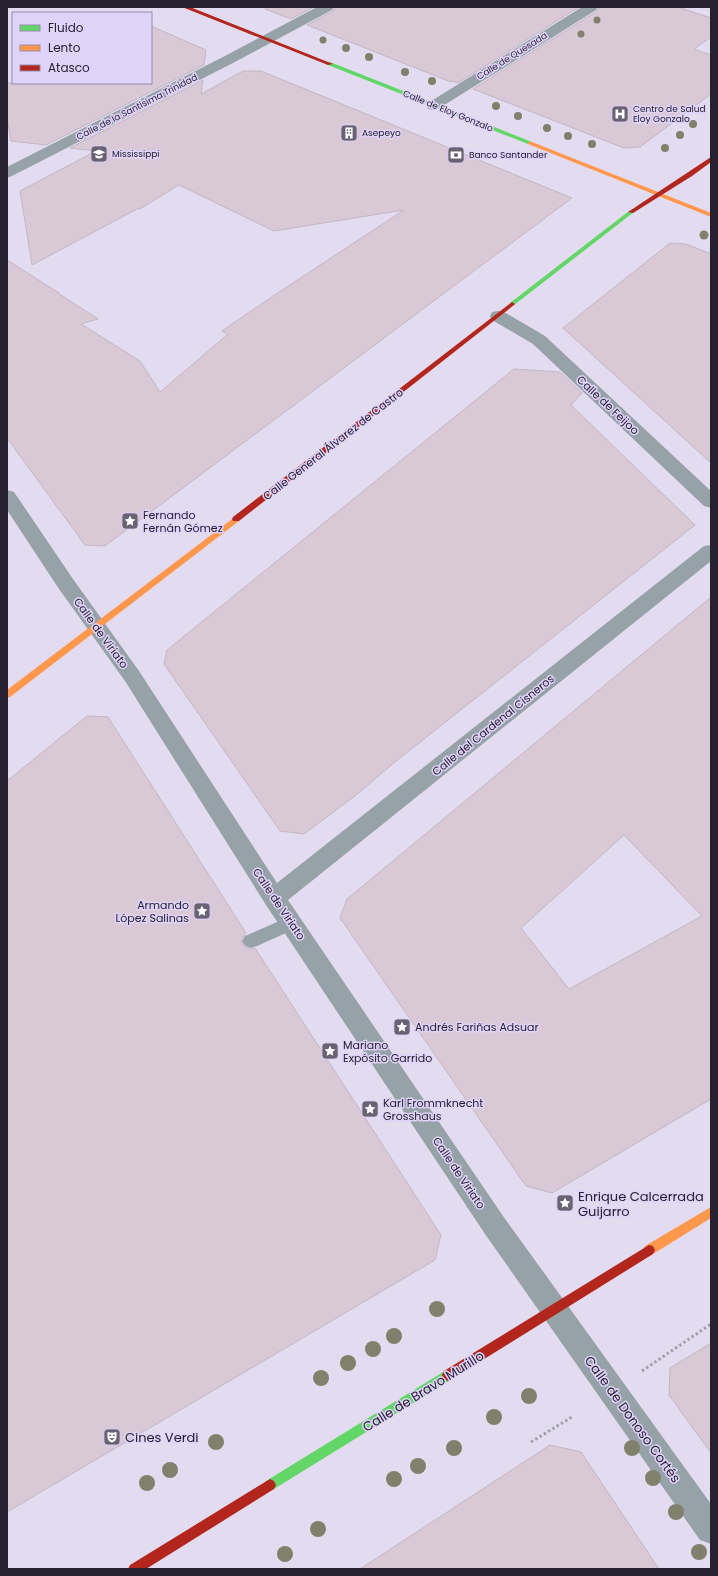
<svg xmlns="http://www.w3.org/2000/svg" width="718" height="1576" font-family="Poppins,sans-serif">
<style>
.building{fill:#d9c8d6;stroke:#c2b7c2;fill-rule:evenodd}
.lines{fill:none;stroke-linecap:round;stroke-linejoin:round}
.path{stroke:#9da2ab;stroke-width:3;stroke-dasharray:2.5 2.5;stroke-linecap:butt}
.lane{fill:#97a2a8;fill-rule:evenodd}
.street{fill:#97a2a8;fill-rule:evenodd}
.fast{fill:#63d668;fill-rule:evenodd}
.slow{fill:#ff974d;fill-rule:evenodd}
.jam{fill:#b3261e;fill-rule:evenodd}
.tree{fill:#7f816c}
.labels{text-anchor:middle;stroke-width:3;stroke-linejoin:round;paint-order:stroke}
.far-street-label{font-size:9px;fill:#26212f;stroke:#e0d3fa}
.far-poi-label{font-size:9px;fill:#26212f;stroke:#e0d3fa;text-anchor:start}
.street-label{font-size:11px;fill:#26212f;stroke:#e0d3fa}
.poi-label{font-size:11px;fill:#26212f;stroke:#e0d3fa;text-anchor:start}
.near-poi-label{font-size:13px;fill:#26212f;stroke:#e0d3fa;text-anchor:start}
.near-street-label{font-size:13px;fill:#26212f;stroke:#e0d3fa}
</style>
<rect width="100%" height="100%" fill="#e3dcf1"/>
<g class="building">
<polygon points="266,7 314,7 291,19 265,9"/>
<polygon points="335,7 579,7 458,83 452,81 451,82 307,25 333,11"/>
<polygon points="599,7 678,7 711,18 711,37 694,49 711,55 711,94 640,147 624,148 473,89 597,11"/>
<polygon points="151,26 206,50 204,65 46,145 11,141 7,117 7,83 151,83"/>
<polygon points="243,71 261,71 572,198 105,546 85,545 7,438 7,260 59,293 58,293 98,319 81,324 140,361 160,392 228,334 222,331 273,296 404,210 274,231 179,185 140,209 139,208 32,265 20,191 96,151 70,148 203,80 201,94"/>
<polygon points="670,243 686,244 711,254 711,463 563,328"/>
<polygon points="514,369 560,372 582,393 571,405 695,525 395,762 355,796 304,834 280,831 164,664 167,650"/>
<path d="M711,597V1099L552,1193L526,1186L340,918L347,899ZM624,835L702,916L569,989L521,928Z"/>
<polygon points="87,716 108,717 246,933 241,940 244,947 251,949 255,948 441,1235 435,1260 7,1512 7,781"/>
<polygon points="711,1343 711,1453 669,1395 670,1368"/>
<polygon points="550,1445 581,1452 659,1569 360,1569"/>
</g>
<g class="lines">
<g class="path">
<polyline points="642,1371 711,1324"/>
<polyline points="531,1442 572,1417"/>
</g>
<polygon class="lane" points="291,916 297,918 300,923 297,928 257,946 251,948 245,946 242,941 245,936"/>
<g class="street">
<polygon points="317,7 334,7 332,10 231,64 12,176 7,178 7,167 221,58"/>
<polygon points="582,7 598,7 596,10 438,109 433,110 428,109 426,106 428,103"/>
<polygon points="498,311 504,312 545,336 711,491 711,508 704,506 533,344 492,320 490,316 492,312"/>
<polygon points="7,490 14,492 73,579 139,671 277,883 704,546 711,545 711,561 288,900 503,1216 711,1504 711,1544 700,1540 485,1234 266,905 125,681 59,589 7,510"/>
</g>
<g class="fast">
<polygon points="330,62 532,142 533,143 528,144 328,65 327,64"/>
<polygon points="629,211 634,212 514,305 510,305 510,303"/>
<polygon points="448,1369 452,1371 454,1375 452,1379 274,1489 270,1491 266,1489 264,1485 266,1481"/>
</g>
<g class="slow">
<polygon points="528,142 532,142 711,213 711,217 528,144"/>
<polygon points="236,516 240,519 239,521 10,697 7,698 7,690"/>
<polygon points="711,1207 711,1218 653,1254 649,1255 645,1254 643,1250 645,1246"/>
</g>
<g class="jam">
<polygon points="182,7 190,7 333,64 328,65"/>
<polygon points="711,157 711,162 692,176 633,213 628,212"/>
<polygon points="512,302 515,304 514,305 239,521 233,521 232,519 233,517"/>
<polygon points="649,1245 653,1246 655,1250 653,1254 452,1379 448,1381 444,1379 442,1375 444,1371"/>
<polygon points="270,1479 274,1481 276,1485 274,1489 146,1569 128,1569 130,1565"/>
</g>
</g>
<g class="tree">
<circle cx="597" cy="20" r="3.5"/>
<circle cx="581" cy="34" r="3.5"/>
<circle cx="323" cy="40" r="3.5"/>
<circle cx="346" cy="48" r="4"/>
<circle cx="369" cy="57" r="4"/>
<circle cx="405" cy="72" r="4"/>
<circle cx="432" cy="81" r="4"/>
<circle cx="496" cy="106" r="4"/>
<circle cx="518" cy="116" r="4"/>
<circle cx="693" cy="124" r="4"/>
<circle cx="547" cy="128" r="4"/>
<circle cx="680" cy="135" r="4"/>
<circle cx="568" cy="136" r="4"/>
<circle cx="592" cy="144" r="4"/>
<circle cx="665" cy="148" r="4"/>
<circle cx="704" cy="235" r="4.5"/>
<circle cx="437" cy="1309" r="8"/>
<circle cx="394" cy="1336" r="8"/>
<circle cx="373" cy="1349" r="8"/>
<circle cx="348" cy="1363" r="8"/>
<circle cx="321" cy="1378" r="8"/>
<circle cx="529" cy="1396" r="8"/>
<circle cx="494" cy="1417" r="8"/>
<circle cx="216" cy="1442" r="8"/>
<circle cx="454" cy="1448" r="8"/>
<circle cx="632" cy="1448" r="8"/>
<circle cx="418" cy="1466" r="8"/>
<circle cx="170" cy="1470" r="8"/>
<circle cx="653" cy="1478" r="8"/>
<circle cx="394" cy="1479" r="8"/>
<circle cx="147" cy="1483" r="8"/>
<circle cx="676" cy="1512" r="8"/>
<circle cx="318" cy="1529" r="8"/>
<circle cx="699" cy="1552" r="8"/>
<circle cx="285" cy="1554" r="8"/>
</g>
<defs>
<g id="hospital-square" transform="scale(0.9)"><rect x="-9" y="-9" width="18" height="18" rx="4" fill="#686273" stroke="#e0d3fa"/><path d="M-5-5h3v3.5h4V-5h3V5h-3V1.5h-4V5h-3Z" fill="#fff"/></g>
<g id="building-square" transform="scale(0.9)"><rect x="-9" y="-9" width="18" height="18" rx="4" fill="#686273" stroke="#e0d3fa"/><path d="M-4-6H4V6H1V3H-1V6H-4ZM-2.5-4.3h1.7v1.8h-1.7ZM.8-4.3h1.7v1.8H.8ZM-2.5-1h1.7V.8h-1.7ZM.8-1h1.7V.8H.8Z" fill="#fff"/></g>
<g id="university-square" transform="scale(0.9)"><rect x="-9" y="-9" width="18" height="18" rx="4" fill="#686273" stroke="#e0d3fa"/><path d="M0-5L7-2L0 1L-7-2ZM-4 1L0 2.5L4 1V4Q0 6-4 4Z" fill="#fff"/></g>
<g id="bank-square" transform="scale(0.9)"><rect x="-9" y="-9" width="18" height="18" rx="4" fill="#686273" stroke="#e0d3fa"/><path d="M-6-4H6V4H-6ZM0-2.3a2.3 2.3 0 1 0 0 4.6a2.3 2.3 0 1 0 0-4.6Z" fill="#fff"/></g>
<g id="sight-square" transform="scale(0.9)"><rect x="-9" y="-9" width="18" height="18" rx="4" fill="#686273" stroke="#e0d3fa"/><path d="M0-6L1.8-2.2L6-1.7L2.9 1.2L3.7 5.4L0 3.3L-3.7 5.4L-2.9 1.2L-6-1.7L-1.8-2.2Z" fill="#fff"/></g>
<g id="theatre-square" transform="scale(0.9)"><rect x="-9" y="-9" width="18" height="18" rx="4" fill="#686273" stroke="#e0d3fa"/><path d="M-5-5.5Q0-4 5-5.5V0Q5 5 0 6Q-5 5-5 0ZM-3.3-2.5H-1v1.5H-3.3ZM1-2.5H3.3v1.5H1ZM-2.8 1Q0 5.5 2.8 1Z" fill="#fff"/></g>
</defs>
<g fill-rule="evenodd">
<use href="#hospital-square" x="620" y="114"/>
<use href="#building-square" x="349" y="133"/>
<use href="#university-square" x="99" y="154"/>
<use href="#bank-square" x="456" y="155"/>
<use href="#sight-square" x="130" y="521"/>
<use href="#sight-square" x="202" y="911"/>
<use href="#sight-square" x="402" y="1027"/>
<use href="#sight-square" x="330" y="1051"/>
<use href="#sight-square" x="370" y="1109"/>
<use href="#sight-square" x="565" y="1203"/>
<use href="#theatre-square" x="112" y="1437"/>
</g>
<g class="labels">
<g class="far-street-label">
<text transform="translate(512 56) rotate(-32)" y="3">Calle de Quesada</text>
<text transform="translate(137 107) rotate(-27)" y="3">Calle de la Santísima Trinidad</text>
<text transform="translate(448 111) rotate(22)" y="3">Calle de Eloy Gonzalo</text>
</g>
<g class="far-poi-label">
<text x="633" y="112">Centro de Salud<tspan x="633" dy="10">Eloy Gonzalo</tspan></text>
<text x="362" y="136">Asepeyo</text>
<text x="112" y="157">Mississippi</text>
<text x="469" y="158">Banco Santander</text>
</g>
<g class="street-label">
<text transform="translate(608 405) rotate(43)" y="4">Calle de Feijoo</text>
<text transform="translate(333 444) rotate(-38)" y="4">Calle General Álvarez de Castro</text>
<text transform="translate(101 633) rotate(54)" y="4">Calle de Viriato</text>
<text transform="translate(493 725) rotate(-39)" y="4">Calle del Cardenal Cisneros</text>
<text transform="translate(279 904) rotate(56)" y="4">Calle de Viriato</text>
<text transform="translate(459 1173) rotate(56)" y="4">Calle de Viriato</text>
</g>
<g class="poi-label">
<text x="143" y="519">Fernando<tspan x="143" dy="13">Fernán Gómez</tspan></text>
<text x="189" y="909" text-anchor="end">Armando<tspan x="189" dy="13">López Salinas</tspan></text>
<text x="415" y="1031">Andrés Fariñas Adsuar</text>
<text x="343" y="1049">Mariano<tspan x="343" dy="13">Expósito Garrido</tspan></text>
<text x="383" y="1107">Karl Frommknecht<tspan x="383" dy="13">Grosshaus</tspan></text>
</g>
<g class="near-poi-label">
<text x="578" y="1201">Enrique Calcerrada<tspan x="578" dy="15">Guijarro</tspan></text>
<text x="125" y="1442">Cines Verdi</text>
</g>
<g class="near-street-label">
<text transform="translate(423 1391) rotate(-32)" y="5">Calle de Bravo Murillo</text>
<text transform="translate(633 1419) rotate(54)" y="5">Calle de Donoso Cortés</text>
</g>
</g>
<rect width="718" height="1576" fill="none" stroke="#26212f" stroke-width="16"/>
<rect x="12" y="12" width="140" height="72" fill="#e0d3fa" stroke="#968ca9"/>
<rect x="20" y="25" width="20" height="6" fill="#63d668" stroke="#968ca9"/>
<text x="48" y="32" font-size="12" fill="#26212f">Fluido</text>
<rect x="20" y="45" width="20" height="6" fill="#ff974d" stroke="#968ca9"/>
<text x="48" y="52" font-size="12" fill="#26212f">Lento</text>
<rect x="20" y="65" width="20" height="6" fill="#b3261e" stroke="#968ca9"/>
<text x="48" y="72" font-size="12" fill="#26212f">Atasco</text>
</svg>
